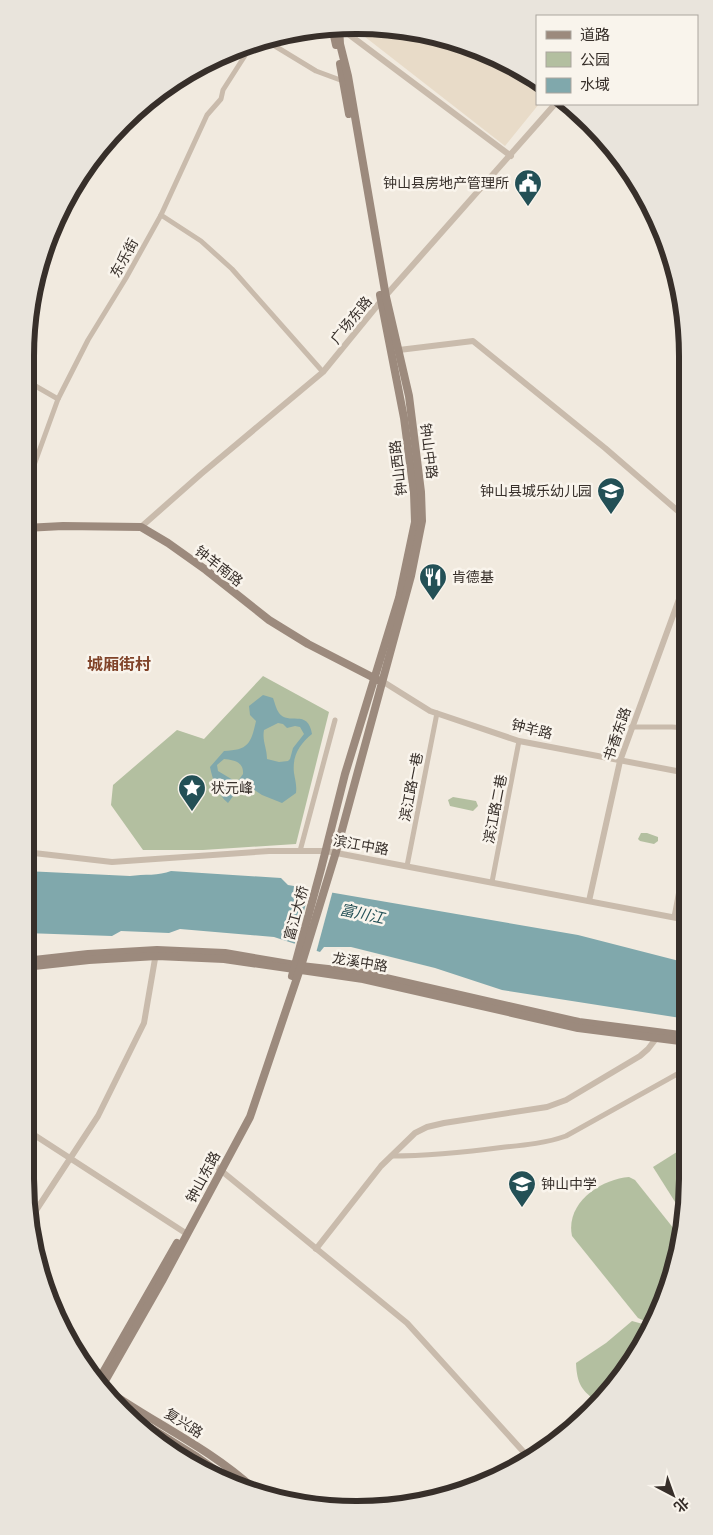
<svg xmlns="http://www.w3.org/2000/svg" width="713" height="1535" font-family="Overpass,'Noto Sans SC',sans-serif">
<style>
.green{fill:#b3bfa0}
.plaza{fill:#e8dbc8}
.water{fill:#80a8ac;fill-rule:evenodd}
.pier{fill:#f1eadf}
.lines{fill:none;stroke-linecap:round;stroke-linejoin:round}
.minor{stroke:#c9bbac;stroke-width:5}
.tertiary{stroke:#c9bbac;stroke-width:6}
.secondary{stroke:#9c8a7d;stroke-width:8}
.labels{text-anchor:middle;stroke-width:5;stroke-linejoin:round;paint-order:stroke}
.poi-label{font-size:14px;fill:#372f2a;stroke:#f9f4ec;text-anchor:start}
.street-label{font-size:14px;fill:#372f2a;stroke:#f9f4ec}
.water-label{font-size:15px;font-style:italic;fill:#235056;stroke:#f9f4ec}
.quarter-label{font-size:16px;font-weight:bold;fill:#804329;stroke:#f9f4ec}
.rim{fill:none;stroke:#372f2a;stroke-width:6}
</style>
<rect width="100%" height="100%" fill="#f1eadf"/>
<g class="green">
<polygon points="263,676 329,712 296,844 203,850 143,850 111,805 113,785 177,730 204,739"/>
<polygon points="453,797 476,801 478,806 473,811 450,806 448,800"/>
<polygon points="641,833 647,833 658,837 658,841 654,844 640,841 638,839"/>
<polygon points="688,1145 688,1179 686,1200 677,1205 653,1167"/>
<path d="M629,1177L635,1180L682,1239L663,1305L651,1324L638,1318L572,1236C565,1203 601,1179 629,1177Z"/>
<path d="M632,1321L650,1326L606,1397L598,1403C582,1390 577,1385 576,1363L606,1343Z"/>
</g>
<polygon class="plaza" points="356,25 421,31 483,50 537,81 537,104 539,104 505,146 351,26"/>
<g class="water">
<path d="M263,695L273,698C275,703 276,709 279,713C288,726 308,708 312,734C300,744 292,755 294,773C295,780 297,785 296,793L282,803L262,795L250,787L242,784L228,803C217,794 213,781 210,767L224,751C248,750 251,744 256,721L250,715L249,706ZM278,723L283,724L287,728L295,726L300,727L304,734L293,748L290,759L288,761L279,762L267,759C267,748 262,741 264,730ZM224,759C234,760 244,762 243,774L238,781L233,780L218,771L217,765Z"/>
<path d="M25,871L130,876C144,874 159,876 171,871L281,878L288,885L578,935L687,963V1019L502,990L435,968L351,947H324L320,952L274,937L180,929L169,933L121,931L112,936L25,933Z"/>
</g>
<polygon class="pier" points="311,886 333,890 316,953 294,946"/>
<g class="lines">
<g class="minor">
<polyline points="265,40 316,71 343,81"/>
<polyline points="161,215 201,241 232,269 323,372"/>
<polyline points="25,376 32,384 58,399"/>
<polyline points="25,490 58,399 88,340 126,278 161,215 207,115 221,99 223,90 253,43"/>
<polyline points="631,727 672,727 687,728"/>
<polyline points="300,851 335,720"/>
<polyline points="407,866 437,713"/>
<polyline points="492,882 519,741"/>
<polyline points="674,917 687,848"/>
<path d="M391,1156C429,1156 467,1152 505,1147C526,1145 546,1143 566,1136L688,1068"/>
</g>
<g class="tertiary">
<polyline points="339,27 511,156"/>
<polyline points="399,350 473,341 605,448 686,518"/>
<polyline points="141,527 201,474 323,372 381,301 555,104"/>
<polyline points="382,681 430,711 519,741 687,773"/>
<polyline points="25,852 112,862 269,851 326,851 687,920"/>
<polyline points="589,901 620,761 686,580"/>
<polyline points="25,1129 187,1234"/>
<polyline points="218,1168 407,1323 530,1459"/>
<polyline points="31,1218 98,1116 144,1023 156,953"/>
<polyline points="316,1249 381,1166 415,1133 427,1127 444,1123 547,1107 566,1100 640,1056 648,1049 658,1036"/>
</g>
<g class="secondary">
<polyline points="332,27 336,45"/>
<polyline points="340,64 349,114"/>
<polyline points="25,528 63,526 141,527 168,543 206,570 269,620 308,644 378,680"/>
<polyline points="25,961 88,954 157,950 225,953 301,966 364,973 579,1022 688,1036"/>
<polyline points="25,967 89,960 157,956 224,959 363,979 578,1028 688,1042"/>
<polyline points="292,976 321,869 345,774 399,598 415,522 414,493 404,418 380,295"/>
<polyline points="97,1383 177,1243"/>
<path d="M98,1384C149,1421 207,1446 254,1489"/>
<polyline points="101,1388 162,1281 250,1117 301,966 336,852 411,576 422,521 421,492 409,396 386,297 348,76 340,44 339,27"/>
<polyline points="128,1414 197,1457 228,1479"/>
</g>
</g>
<defs>
<g id="civic-pin" transform="scale(1.4375)"><path d="M0 17L-7.5 6A9.5 9.5 0 1 1 7.5 6Z" fill="#235056" stroke="#f9f4ec"/><path d="M-.6-6.5H3V-4.5H.6V-3L4-1V1h2V6H-6V1h2V-1L-.6-3ZM-1.2 2.5V6h2.4V2.5Z" fill="#fff"/></g>
<g id="school-pin" transform="scale(1.4375)"><path d="M0 17L-7.5 6A9.5 9.5 0 1 1 7.5 6Z" fill="#235056" stroke="#f9f4ec"/><path d="M0-5L7-2L0 1L-7-2ZM-4 1L0 2.5L4 1V4Q0 6-4 4Z" fill="#fff"/></g>
<g id="restaurant-pin" transform="scale(1.4375)"><path d="M0 17L-7.5 6A9.5 9.5 0 1 1 7.5 6Z" fill="#235056" stroke="#f9f4ec"/><path d="M-5-6h1v4h1v-4h1v4h1v-4h1v5L-1.5 .5V6h-2V.5L-5-1ZM5-6V6H3V1.5H1.5Q1.5-4 5-6Z" fill="#fff"/></g>
<g id="sight-pin" transform="scale(1.4375)"><path d="M0 17L-7.5 6A9.5 9.5 0 1 1 7.5 6Z" fill="#235056" stroke="#f9f4ec"/><path d="M0-6L1.8-2.2L6-1.7L2.9 1.2L3.7 5.4L0 3.3L-3.7 5.4L-2.9 1.2L-6-1.7L-1.8-2.2Z" fill="#fff"/></g>
</defs>
<g fill-rule="evenodd">
<use href="#civic-pin" x="528" y="183"/>
<use href="#school-pin" x="611" y="491"/>
<use href="#restaurant-pin" x="433" y="577"/>
<use href="#sight-pin" x="192" y="788"/>
<use href="#school-pin" x="522" y="1184"/>
</g>
<g class="labels">
<g class="poi-label">
<text x="509" y="188" text-anchor="end">钟山县房地产管理所</text>
<text x="592" y="496" text-anchor="end">钟山县城乐幼儿园</text>
<text x="452" y="582">肯德基</text>
<text x="211" y="793">状元峰</text>
<text x="541" y="1189">钟山中学</text>
</g>
<g class="street-label">
<text transform="translate(124 258) rotate(-61)" y="5">东乐街</text>
<text transform="translate(351 320) rotate(-51)" y="5">广场东路</text>
<text transform="translate(429 451) rotate(83)" y="5">钟山中路</text>
<text transform="translate(398 468) rotate(-97)" y="5">钟山西路</text>
<text transform="translate(219 566) rotate(38)" y="5">钟羊南路</text>
<text transform="translate(532 729) rotate(14)" y="5">钟羊路</text>
<text transform="translate(617 734) rotate(-71)" y="5">书香东路</text>
<text transform="translate(411 787) rotate(-79)" y="5">滨江路一巷</text>
<text transform="translate(495 809) rotate(-79)" y="5">滨江路二巷</text>
<text transform="translate(361 845) rotate(10)" y="5">滨江中路</text>
<text transform="translate(296 913) rotate(-75)" y="5">富江大桥</text>
<text transform="translate(360 962) rotate(9)" y="5">龙溪中路</text>
<text transform="translate(203 1177) rotate(-62)" y="5">钟山东路</text>
<text transform="translate(184 1423) rotate(32)" y="5">复兴路</text>
</g>
<g class="water-label">
<text transform="translate(362 914) rotate(12)" y="5">富川江</text>
</g>
<g class="quarter-label">
<text x="119" y="670">城厢街村</text>
</g>
</g>
<path d="M0 0H713V1535H0ZM356 34H357A322 322 0 0 1 679 356V1179A322 322 0 0 1 357 1501H356A322 322 0 0 1 34 1179V356A322 322 0 0 1 356 34Z" fill="#e9e4dc" fill-rule="evenodd"/>
<path class="rim" d="M356 34H357A322 322 0 0 1 679 356V1179A322 322 0 0 1 357 1501H356A322 322 0 0 1 34 1179V356A322 322 0 0 1 356 34Z"/>
<rect x="536" y="15" width="162" height="90" fill="#f9f4ec" stroke="#aba59e"/>
<rect x="546" y="31" width="25" height="8" fill="#9c8a7d" stroke="#aba59e"/>
<text x="580" y="40" font-size="15" fill="#372f2a">道路</text>
<rect x="546" y="52" width="25" height="15" fill="#b3bfa0" stroke="#aba59e"/>
<text x="580" y="65" font-size="15" fill="#372f2a">公园</text>
<rect x="546" y="78" width="25" height="15" fill="#80a8ac" stroke="#aba59e"/>
<text x="580" y="90" font-size="15" fill="#372f2a">水域</text>
<g transform="translate(673 1495) rotate(139)" stroke="#f9f4ec" stroke-width="4" paint-order="stroke">
<path d="M0-4L9 19L0 12L-9 19Z" fill="#372f2a"/>
<text y="-8" font-size="14" font-weight="bold" text-anchor="middle" fill="#372f2a">北</text>
</g>
</svg>
